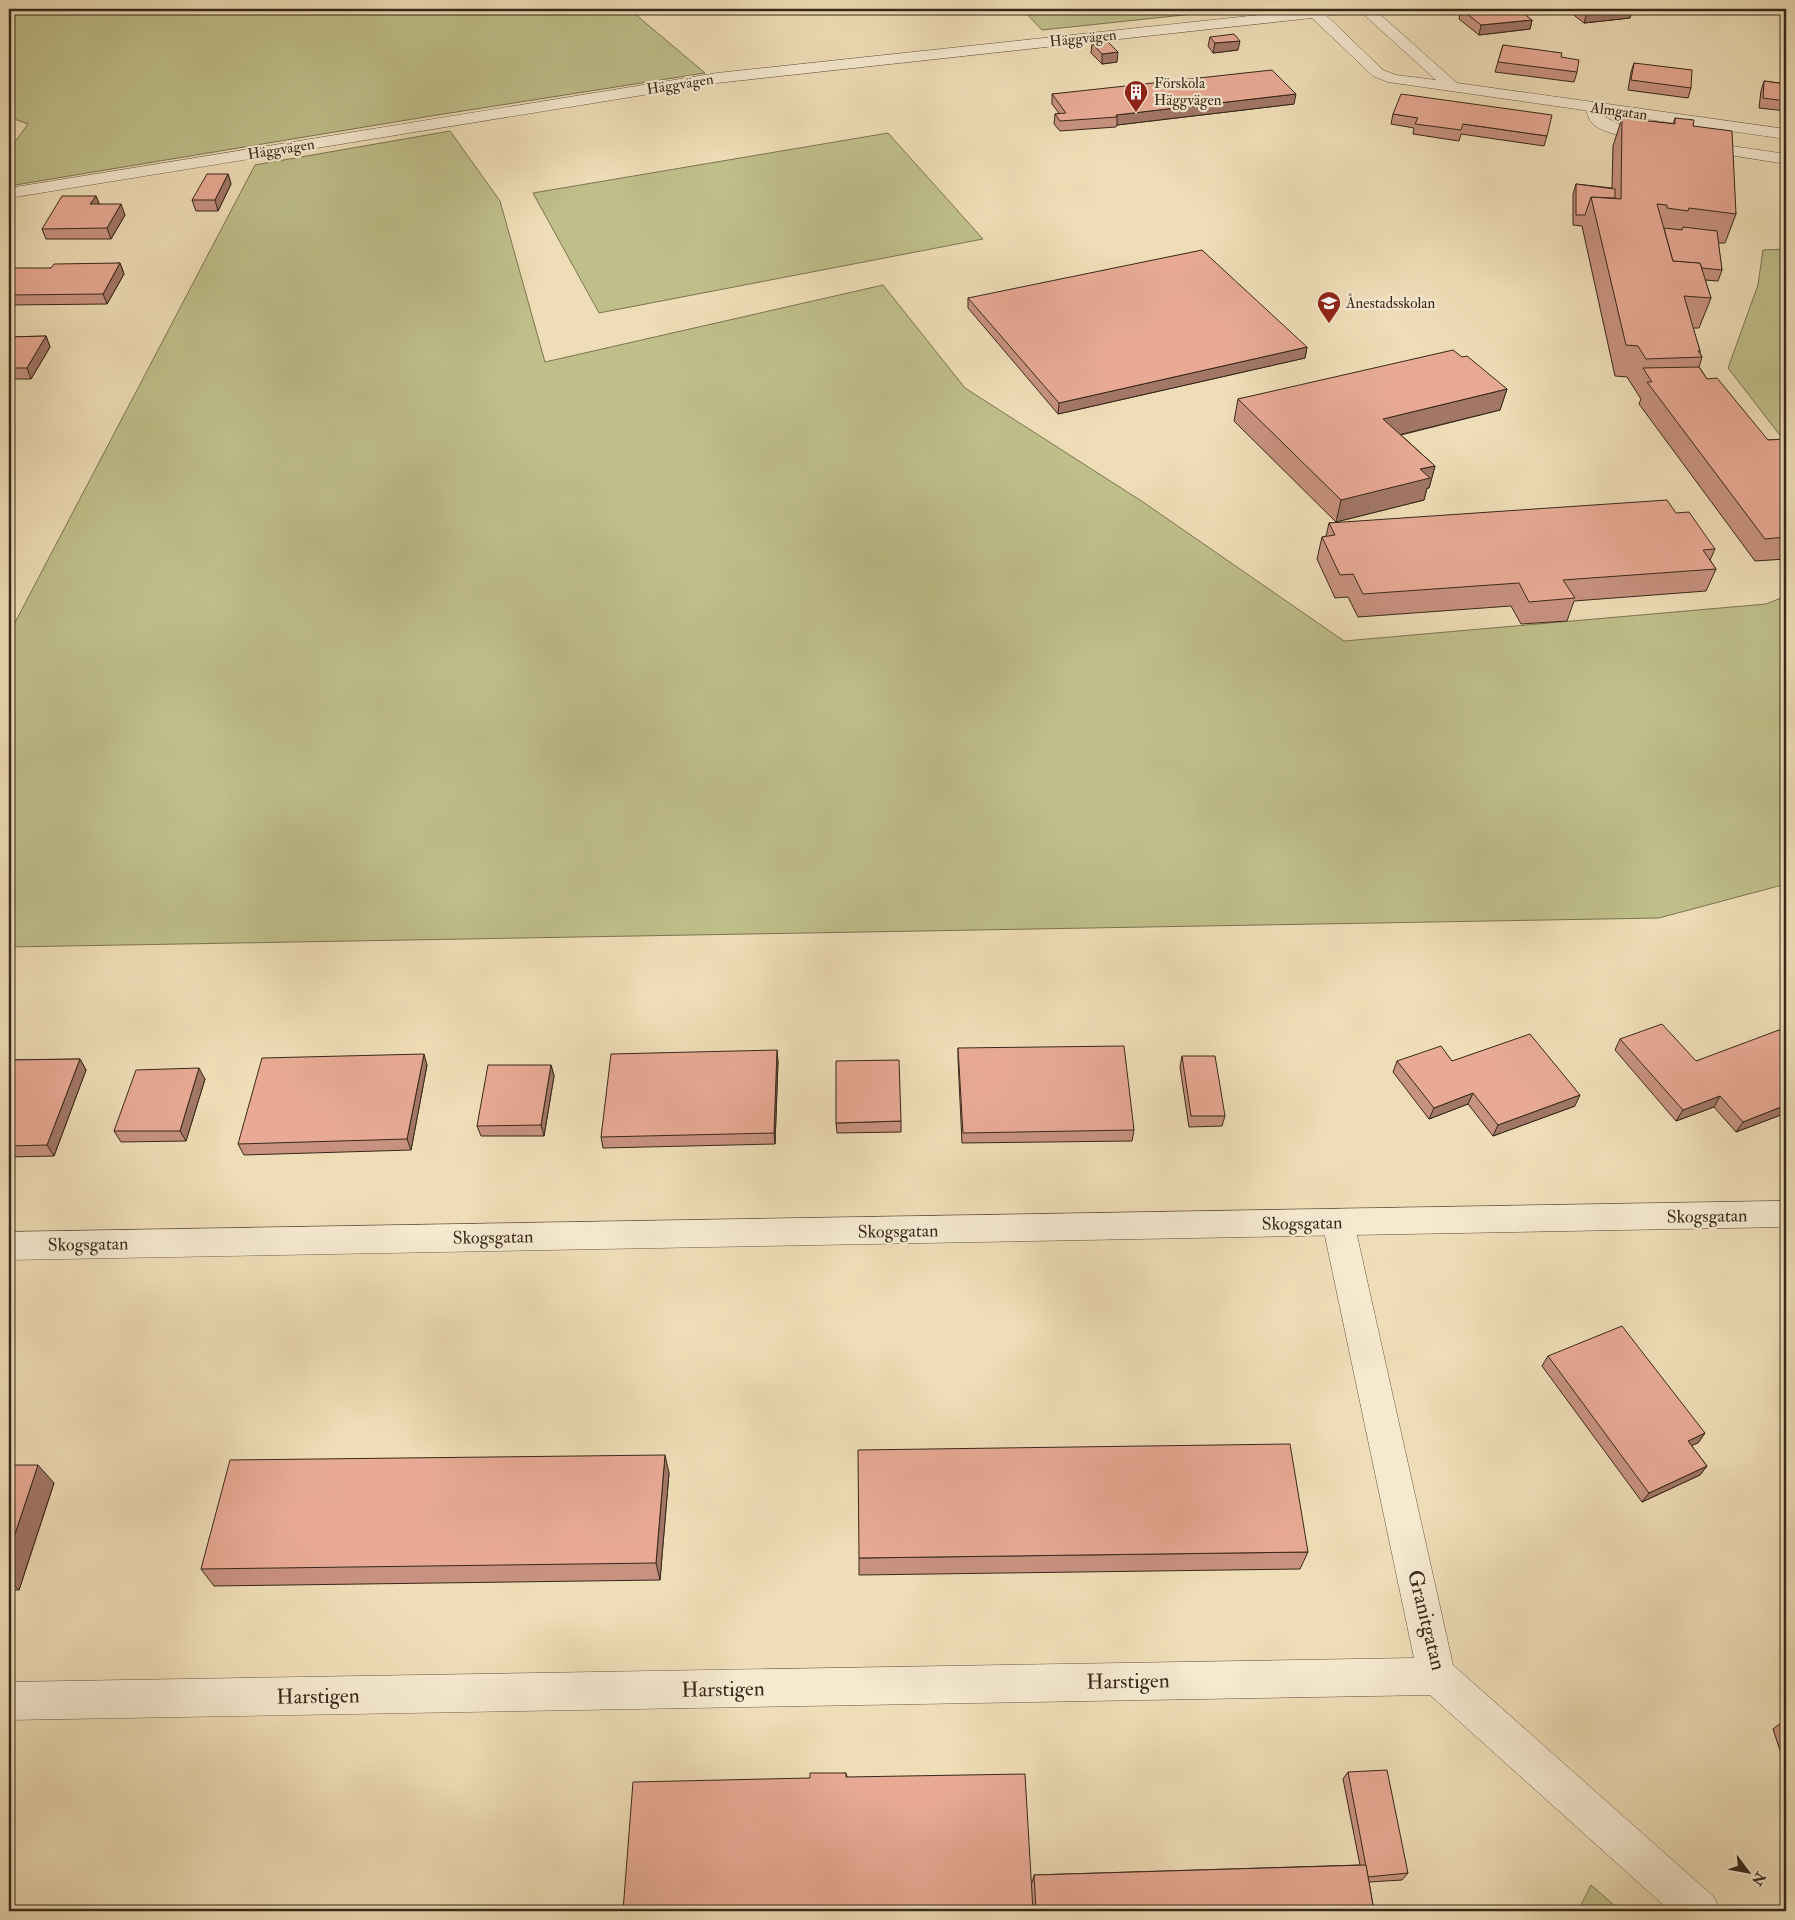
<svg xmlns="http://www.w3.org/2000/svg" width="1795" height="1920" font-family="'IM FELL Double Pica',serif">
<style>
.green{fill:#bfbf8a;stroke:#7b7452}
.lines{fill:none;stroke-linecap:round;stroke-linejoin:round}
.service-casing{stroke:#655542;stroke-width:1}
.minor-casing{stroke:#655542;stroke-width:1}
.tertiary-casing{stroke:#655542;stroke-width:1}
.service{fill:#f5e9d0;fill-rule:evenodd}
.minor{fill:#f5e9d0;fill-rule:evenodd}
.tertiary{fill:#f5e9d0;fill-rule:evenodd}
.wall{fill:#c89280;stroke:#37281b}
.shaded-wall{fill:#a27768;stroke:#37281b}
.building{fill:#e8aa95;stroke:#37281b}
.labels{text-anchor:middle;stroke-width:4.5;stroke-linejoin:round;paint-order:stroke}
.far-street-label{font-size:15px;fill:#37281b;stroke:#f5e9d0}
.far-poi-label{font-size:15px;fill:#37281b;stroke:#f5e9d0;text-anchor:start}
.street-label{font-size:18px;fill:#37281b;stroke:#f5e9d0}
.near-street-label{font-size:21px;fill:#37281b;stroke:#f5e9d0}
</style>
<rect width="100%" height="100%" fill="#efddb7"/>
<filter id="stains"><feTurbulence type="fractalNoise" baseFrequency=".004" numOctaves="4"/><feColorMatrix values="0 0 0 0 .2 0 0 0 0 .09 0 0 0 0 .02 0 0 0 .5 -.17"/></filter>
<radialGradient id="worn" r=".72"><stop offset=".6" stop-color="#630" stop-opacity="0"/><stop offset="1" stop-color="#630" stop-opacity=".3"/></radialGradient>
<g class="green">
<polygon points="9,9 629,9 705,73 431,116 9,186 9,150 28,124 9,117"/>
<polygon points="1022,9 1240,9 1042,30"/>
<polygon points="450,131 500,201 545,362 883,285 965,388 1143,502 1344,641 1766,604 1786,596 1786,884 1659,918 9,947 9,634 255,165"/>
<polygon points="888,133 983,239 599,313 533,193"/>
<polygon points="1786,249 1786,443 1728,368 1758,285 1763,250"/>
<polygon points="1591,1885 1621,1911 1578,1911"/>
</g>
<g class="lines">
<g class="service-casing">
<g id="service">
<path d="M1593,102L1598,104L1605,117L1623,126L1661,134L1663,137L1661,140L1655,142C1638,139 1602,135 1591,122C1588,118 1587,112 1585,107L1588,104Z"/>
<polygon points="1697,141 1786,154 1786,164 1691,149 1689,146 1691,143"/>
</g>
</g>
<g class="minor-casing">
<g id="minor">
<path d="M1315,9H1374L1457,83L1786,129V139L1388,82L1373,76L1312,18L717,83L9,198V188L717,73ZM1361,12L1436,80L1396,75L1383,70L1327,16Z"/>
<polygon points="1338,1209 1349,1213 1354,1222 1453,1665 1714,1897 1720,1911 1670,1911 1430,1695 9,1720 9,1682 1414,1658 1322,1222 1327,1213"/>
</g>
</g>
<g class="tertiary-casing">
<polygon id="tertiary" points="1786,1201 1786,1227 9,1260 9,1232"/>
</g>
<use href="#service" class="service"/>
<use href="#minor" class="minor"/>
<use href="#tertiary" class="tertiary"/>
</g>
<g class="wall">
<polygon points="1461,9 1532,20 1530,29 1479,35 1459,19"/>
<polygon points="1566,9 1632,9 1630,18 1584,23"/>
<polygon points="1682,9 1739,9 1715,12 1710,9 1686,12"/>
<polygon points="1210,37 1238,50 1213,53 1208,46"/>
<polygon points="1092,43 1117,62 1102,64 1091,53"/>
<polygon points="1503,45 1561,57 1577,72 1574,82 1495,72"/>
<polygon points="1634,63 1691,88 1688,98 1628,90 1631,72"/>
<polygon points="1764,81 1786,84 1786,111 1759,108 1761,91"/>
<polygon points="1052,94 1294,104 1117,125 1116,127 1060,131 1054,124 1055,114 1059,113 1052,104"/>
<polygon points="1393,114 1547,136 1544,146 1461,134 1459,141 1413,134 1414,128 1391,124"/>
<polygon points="1622,118 1673,124 1675,118 1693,126 1736,214 1725,243 1718,243 1722,270 1718,281 1705,280 1711,298 1699,328 1693,328 1700,351 1700,353 1702,357 1699,367 1707,379 1768,440 1786,439 1786,559 1755,561 1639,404 1641,399 1627,377 1615,376 1582,226 1573,225 1573,194 1576,184 1612,188 1613,146"/>
<polygon points="228,174 231,184 218,211 196,211 192,200"/>
<polygon points="96,196 99,204 125,215 111,239 46,239 42,229"/>
<polygon points="120,263 124,274 107,304 9,305 9,277 51,268"/>
<polygon points="968,298 1307,347 1305,358 1058,414 968,308"/>
<polygon points="46,336 50,347 31,379 9,379 9,337"/>
<polygon points="1462,357 1507,389 1500,410 1401,435 1435,466 1429,488 1427,488 1424,500 1336,522 1234,421 1238,399"/>
<polygon points="1676,513 1715,549 1710,560 1716,569 1706,591 1574,601 1567,621 1521,624 1511,606 1358,617 1348,597 1335,598 1317,559 1322,537 1326,536 1329,523"/>
<polygon points="1786,1037 1786,1113 1736,1132 1714,1107 1676,1121 1615,1050 1620,1039 1696,1061"/>
<polygon points="958,1048 1134,1130 1132,1141 962,1143 958,1059"/>
<polygon points="1182,1056 1225,1116 1222,1126 1189,1127 1180,1067"/>
<polygon points="80,1059 86,1070 54,1156 9,1157 9,1060"/>
<polygon points="778,1061 775,1144 603,1148 601,1137"/>
<polygon points="1397,1061 1452,1061 1575,1106 1493,1136 1468,1104 1429,1119 1393,1072"/>
<polygon points="427,1065 411,1150 244,1155 238,1144"/>
<polygon points="551,1065 554,1076 544,1136 481,1136 477,1126"/>
<polygon points="205,1079 186,1141 121,1142 114,1131"/>
<polygon points="901,1121 901,1132 837,1133 836,1123"/>
<polygon points="1548,1356 1705,1433 1698,1443 1691,1445 1707,1466 1700,1475 1642,1502 1542,1366"/>
<polygon points="9,1465 54,1483 19,1590 9,1590"/>
<polygon points="669,1473 660,1580 214,1586 201,1569"/>
<polygon points="1308,1552 1300,1569 859,1575 859,1558"/>
<polygon points="1782,1722 1786,1722 1786,1769 1773,1729"/>
<polygon points="1348,1772 1408,1873 1402,1880 1369,1882 1374,1911 623,1911 810,1778 846,1773 847,1777 1032,1883 1034,1875 1360,1865 1343,1779"/>
</g>
<g class="shaded-wall">
<polygon points="1626,9 1632,9 1630,18 1584,23 1587,13"/>
<polygon points="1687,9 1710,9 1686,12"/>
<polygon points="1716,9 1739,9 1715,12"/>
<polygon points="1532,20 1530,29 1479,35 1481,25"/>
<polygon points="1240,41 1238,50 1213,53 1215,43"/>
<polygon points="1118,52 1117,62 1102,64 1102,54"/>
<polygon points="1296,94 1294,104 1117,125 1117,117 1116,115"/>
<polygon points="228,174 231,184 218,211 215,200"/>
<polygon points="96,196 100,206 90,204"/>
<polygon points="121,204 125,215 111,239 107,228"/>
<polygon points="120,263 124,274 107,304 103,294"/>
<polygon points="46,336 50,347 31,379 27,368"/>
<polygon points="1307,347 1305,358 1058,414 1059,403"/>
<polygon points="1507,389 1500,410 1378,440 1383,419"/>
<polygon points="10,419 15,430 9,442 9,422"/>
<polygon points="1435,466 1429,488 1427,488 1424,500 1336,522 1341,500 1420,469"/>
<polygon points="777,1050 778,1061 775,1144 774,1133"/>
<polygon points="424,1054 427,1065 411,1150 407,1139"/>
<polygon points="80,1059 86,1070 54,1156 47,1145"/>
<polygon points="551,1065 554,1076 544,1136 541,1125"/>
<polygon points="199,1068 205,1079 186,1141 180,1131"/>
<polygon points="1473,1093 1468,1104 1429,1119 1434,1108"/>
<polygon points="1580,1095 1575,1106 1493,1136 1498,1125"/>
<polygon points="1720,1096 1714,1107 1676,1121 1683,1110"/>
<polygon points="1786,1105 1786,1113 1736,1132 1743,1122"/>
<polygon points="1705,1433 1698,1443 1681,1450 1688,1441"/>
<polygon points="665,1455 669,1473 660,1580 656,1563"/>
<polygon points="38,1465 54,1483 19,1590 9,1580 9,1552"/>
<polygon points="1707,1466 1700,1475 1642,1502 1649,1493"/>
</g>
<g class="building">
<polygon points="1461,9 1518,9 1532,20 1481,25"/>
<polygon points="1581,9 1626,9 1587,13"/>
<polygon points="1234,34 1240,41 1215,43 1210,37"/>
<polygon points="1107,41 1118,52 1102,54 1092,43"/>
<polygon points="1503,45 1562,53 1561,57 1579,60 1577,72 1498,62"/>
<polygon points="1634,63 1692,70 1691,88 1631,80"/>
<polygon points="1272,70 1296,94 1116,115 1117,117 1060,121 1055,114 1066,113 1052,94"/>
<polygon points="1764,81 1786,84 1786,101 1763,98"/>
<polygon points="1401,94 1552,115 1547,136 1463,124 1461,130 1415,124 1418,118 1393,114"/>
<polygon points="1622,118 1675,124 1675,118 1694,120 1693,126 1732,131 1736,214 1689,208 1688,211 1667,208 1667,205 1657,204 1673,261 1700,263 1711,298 1684,296 1700,351 1698,351 1702,357 1646,359 1638,346 1626,345 1591,197 1621,199"/>
<polygon points="207,174 228,174 215,200 192,200"/>
<polygon points="1576,184 1615,189 1615,198 1591,197 1585,215 1576,215"/>
<polygon points="62,196 96,196 90,204 121,204 107,228 42,229"/>
<polygon points="1683,227 1717,231 1722,270 1702,268 1700,263 1673,261 1664,228 1682,230"/>
<polygon points="1202,250 1307,347 1059,403 968,298"/>
<polygon points="120,263 103,294 9,295 9,277 14,268 51,268 54,264"/>
<polygon points="46,336 27,368 9,368 9,337"/>
<polygon points="1453,350 1462,357 1467,356 1507,389 1383,419 1435,466 1420,469 1430,478 1341,500 1238,399"/>
<polygon points="1699,367 1707,379 1717,378 1768,440 1786,439 1786,537 1765,539 1647,382 1652,382 1643,368"/>
<polygon points="1667,500 1676,513 1689,512 1715,549 1703,550 1716,569 1563,580 1575,598 1529,602 1519,583 1363,594 1353,574 1340,575 1322,537 1335,535 1329,523"/>
<polygon points="1662,1024 1696,1061 1779,1030 1786,1037 1786,1105 1743,1122 1720,1096 1683,1110 1620,1039"/>
<polygon points="1530,1034 1580,1095 1498,1125 1473,1093 1434,1108 1397,1061 1441,1046 1452,1061"/>
<polygon points="1124,1046 1134,1130 963,1133 958,1048"/>
<polygon points="777,1050 774,1133 601,1137 611,1054"/>
<polygon points="424,1054 407,1139 238,1144 262,1058"/>
<polygon points="1182,1056 1215,1056 1225,1116 1191,1116"/>
<polygon points="80,1059 47,1145 9,1146 9,1060"/>
<polygon points="899,1060 901,1121 836,1123 836,1061"/>
<polygon points="488,1065 551,1065 541,1125 477,1126"/>
<polygon points="199,1068 180,1131 114,1131 136,1070"/>
<polygon points="1622,1326 1705,1433 1688,1441 1707,1466 1649,1493 1548,1356"/>
<polygon points="1290,1444 1308,1552 859,1558 858,1450"/>
<polygon points="665,1455 656,1563 201,1569 230,1460"/>
<polygon points="9,1465 38,1465 9,1552"/>
<polygon points="1782,1722 1786,1722 1786,1733"/>
<polygon points="1387,1770 1408,1873 1368,1877 1348,1772"/>
<polygon points="810,1773 846,1773 846,1777 1025,1774 1033,1911 623,1911 633,1782 810,1778"/>
<polygon points="1366,1865 1374,1911 1036,1911 1034,1875"/>
</g>
<defs>
<g id="building-pin" transform="scale(1.25)"><path d="M0 17L-7.5 6A9.5 9.5 0 1 1 7.5 6Z" fill="#8f2418" stroke="#f5e9d0"/><path d="M-4-6H4V6H1V3H-1V6H-4ZM-2.5-4.3h1.7v1.8h-1.7ZM.8-4.3h1.7v1.8H.8ZM-2.5-1h1.7V.8h-1.7ZM.8-1h1.7V.8H.8Z" fill="#fff"/></g>
<g id="school-pin" transform="scale(1.25)"><path d="M0 17L-7.5 6A9.5 9.5 0 1 1 7.5 6Z" fill="#8f2418" stroke="#f5e9d0"/><path d="M0-5L7-2L0 1L-7-2ZM-4 1L0 2.5L4 1V4Q0 6-4 4Z" fill="#fff"/></g>
</defs>
<g fill-rule="evenodd">
<use href="#building-pin" x="1136" y="92"/>
<use href="#school-pin" x="1329" y="303"/>
</g>
<g class="labels">
<g class="far-street-label">
<text transform="translate(1083 38) rotate(-6)" y="5">Häggvägen</text>
<text transform="translate(680 84) rotate(-9)" y="5">Häggvägen</text>
<text transform="translate(1619 111) rotate(8)" y="5">Almgatan</text>
<text transform="translate(281 149) rotate(-9)" y="5">Häggvägen</text>
</g>
<g class="far-poi-label">
<text x="1154" y="88">Förskola<tspan x="1154" dy="17">Häggvägen</tspan></text>
<text x="1346" y="308">Ånestadsskolan</text>
</g>
<g class="street-label">
<text transform="translate(1707 1216) rotate(-1)" y="6">Skogsgatan</text>
<text transform="translate(1302 1223) rotate(-1)" y="6">Skogsgatan</text>
<text transform="translate(898 1231) rotate(-1)" y="6">Skogsgatan</text>
<text transform="translate(493 1237) rotate(-1)" y="6">Skogsgatan</text>
<text transform="translate(88 1244) rotate(-1)" y="6">Skogsgatan</text>
</g>
<g class="near-street-label">
<text transform="translate(1427 1620) rotate(76)" y="7">Granitgatan</text>
<text transform="translate(1128 1681) rotate(-1)" y="7">Harstigen</text>
<text transform="translate(723 1689) rotate(-1)" y="7">Harstigen</text>
<text transform="translate(318 1696) rotate(-1)" y="7">Harstigen</text>
</g>
</g>
<rect width="1795" height="1920" fill="none" stroke="#efddb7" stroke-width="30"/>
<rect x="10" y="10" width="1775" height="1900" fill="none" stroke="#37281b" stroke-width="2.5"/>
<rect x="15" y="15" width="1765" height="1890" fill="none" stroke="#37281b"/>
<g transform="translate(1748 1872) rotate(122)" stroke="#f5e9d0" stroke-width="4" paint-order="stroke">
<path d="M0-4L9 19L0 12L-9 19Z" fill="#37281b"/>
<text y="-8" font-size="14" font-weight="bold" text-anchor="middle" fill="#37281b">N</text>
</g>
<rect width="100%" height="100%" filter="url(#stains)"/>
<rect width="100%" height="100%" fill="url(#worn)"/>
</svg>
